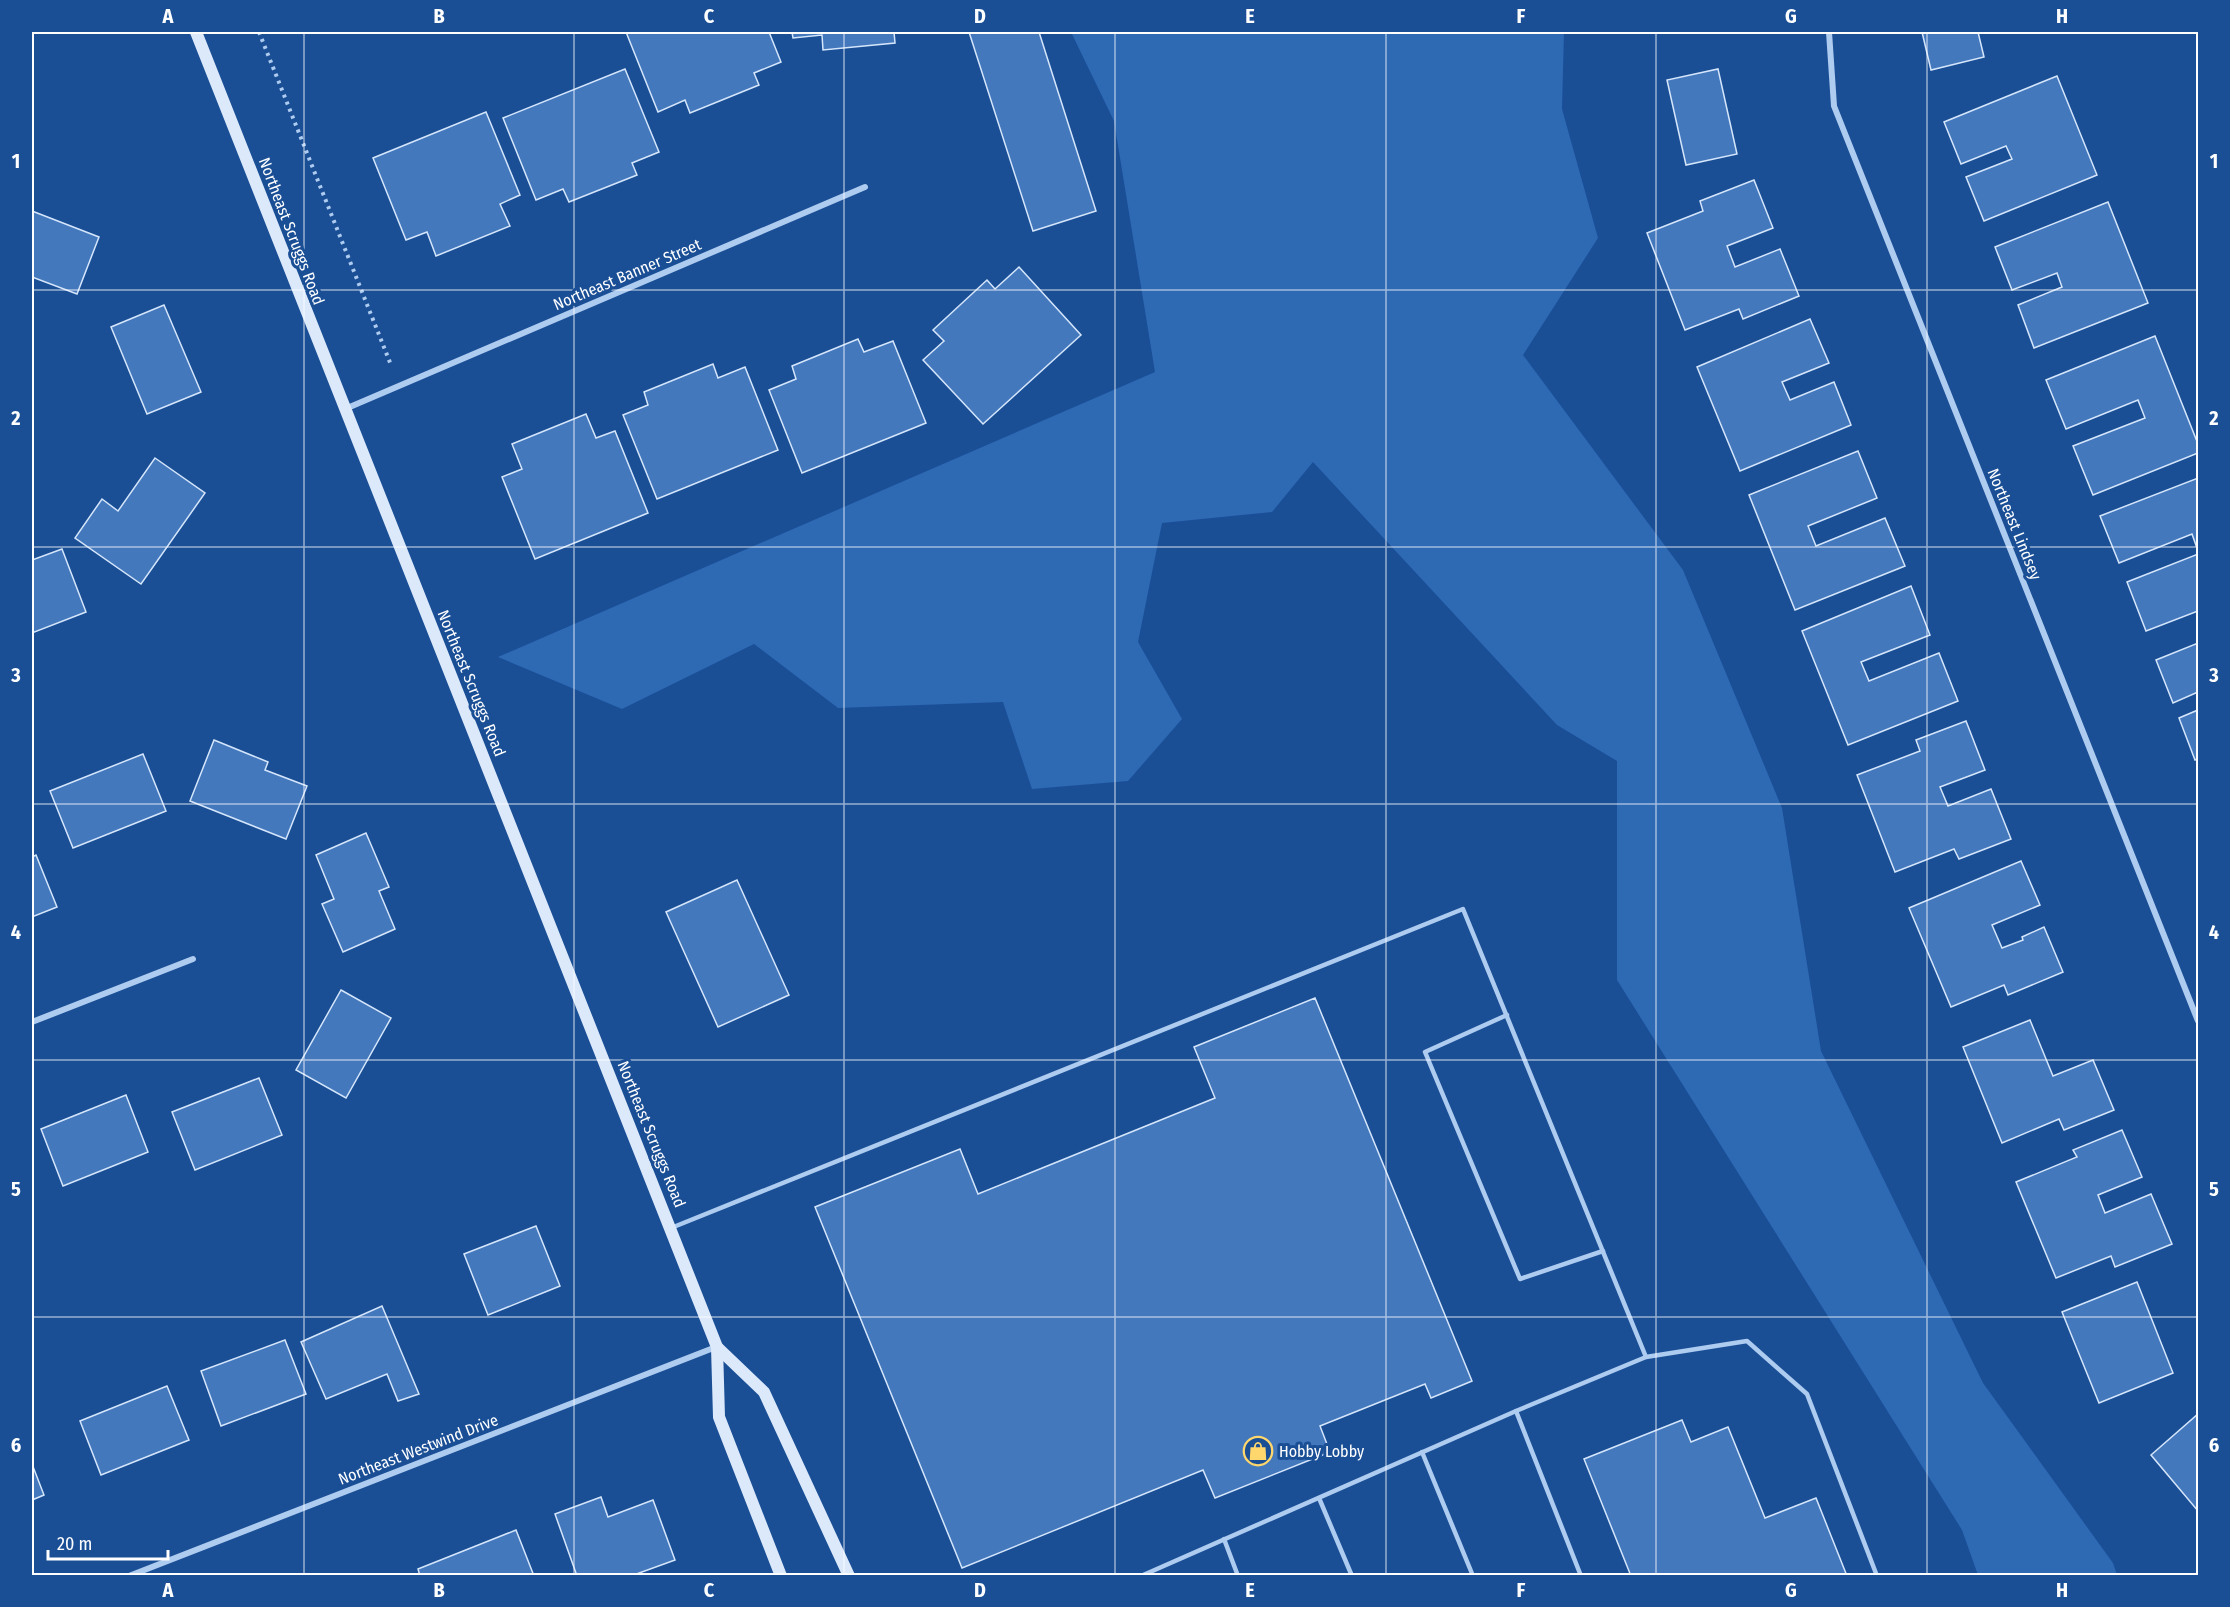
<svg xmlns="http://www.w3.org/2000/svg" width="2230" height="1607" font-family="'Fira Sans Condensed',sans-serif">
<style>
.green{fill:#2e69b4}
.building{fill:#4478bd;stroke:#d5e6fb;stroke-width:1.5}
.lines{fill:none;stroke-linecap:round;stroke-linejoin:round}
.path{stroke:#aecbf0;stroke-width:4;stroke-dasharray:3 4.5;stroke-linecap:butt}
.lane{stroke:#aecbf0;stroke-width:4.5}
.street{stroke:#aecbf0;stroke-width:6}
.secondary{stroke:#dce9fb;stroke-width:12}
.grid{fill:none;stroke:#fff;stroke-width:1.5;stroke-opacity:0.55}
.labels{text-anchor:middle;stroke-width:6;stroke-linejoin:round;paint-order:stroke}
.street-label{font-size:16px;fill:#fff;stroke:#1a4f96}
.poi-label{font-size:16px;fill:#fff;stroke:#1a4f96;text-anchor:start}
.neatline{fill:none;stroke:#fff;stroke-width:2}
.grid-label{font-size:20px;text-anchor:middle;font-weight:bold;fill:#fff}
</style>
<rect width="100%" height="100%" fill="#1a4f96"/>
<polygon class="green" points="1071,32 1564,32 1562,109 1598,238 1523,355 1683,570 1782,808 1821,1051 1983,1383 2113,1563 2117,1575 1978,1575 1962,1530 1617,980 1617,761 1557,725 1313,462 1272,512 1162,523 1138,642 1182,719 1128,781 1032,789 1003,702 838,708 754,644 622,709 498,657 1155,372 1114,121"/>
<g class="building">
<polygon points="626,32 769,32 781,62 754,73 759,85 690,113 685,100 658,112"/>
<polygon points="792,32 894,32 895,43 823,50 822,35 793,38"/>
<polygon points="969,32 1039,32 1096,211 1033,231"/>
<polygon points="1922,32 1978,32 1984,57 1931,70"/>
<polygon points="625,69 659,152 632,163 637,175 569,202 563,189 536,200 503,118"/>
<polygon points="1718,69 1737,154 1686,165 1667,80"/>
<polygon points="2057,76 2097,175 1984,221 1966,177 2012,159 2006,146 1961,164 1944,122"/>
<polygon points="486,112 520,195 500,204 510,226 436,256 427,232 406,240 373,158"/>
<polygon points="1754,180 1773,228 1727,246 1735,267 1780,249 1799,296 1743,319 1739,309 1685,330 1647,233 1703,211 1700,201"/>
<polygon points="2108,202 2148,303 2034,348 2018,305 2062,287 2057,273 2012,290 1995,247"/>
<polygon points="32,211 99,237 77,294 32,277"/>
<polygon points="1019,267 1081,335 983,424 923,360 944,341 933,330 987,280 995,289"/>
<polygon points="164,305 201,392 147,414 111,327"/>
<polygon points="1810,319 1829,363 1782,382 1790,400 1834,382 1851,425 1740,471 1697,367"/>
<polygon points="2155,336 2198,444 2198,453 2093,495 2073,446 2145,418 2138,400 2066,429 2046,380"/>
<polygon points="858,339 864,352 893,341 926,423 802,473 769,390 796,379 792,366"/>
<polygon points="713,364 718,378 745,367 778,450 657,499 623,415 648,405 644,392"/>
<polygon points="586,414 596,438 615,431 648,513 535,559 502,477 522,469 512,444"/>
<polygon points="1858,451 1877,498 1808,526 1816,546 1885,518 1905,566 1795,610 1749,495"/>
<polygon points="155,458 205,493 141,584 75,538 102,499 118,511"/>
<polygon points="2198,478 2198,551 2192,534 2119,563 2100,516"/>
<polygon points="62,549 86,612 32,633 32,560"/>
<polygon points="2198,554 2198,611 2146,631 2127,582"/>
<polygon points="1911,586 1930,635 1861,662 1869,681 1939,653 1958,701 1848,745 1802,631"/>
<polygon points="2198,643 2198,692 2173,703 2156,660"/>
<polygon points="2198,710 2198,759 2195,760 2179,718"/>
<polygon points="1966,721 1985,770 1940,787 1948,806 1991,789 2011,839 1959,859 1954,849 1895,872 1857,775 1920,751 1916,740"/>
<polygon points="214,740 268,762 265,770 307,786 286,839 190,801"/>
<polygon points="143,754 166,811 73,848 50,791"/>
<polygon points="366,833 389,887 379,891 395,929 343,952 322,904 334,899 316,855"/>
<polygon points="36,855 57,907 32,917 32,857"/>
<polygon points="2021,861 2040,905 1992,925 2002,948 2023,940 2022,937 2044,927 2063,972 2008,995 2004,985 1951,1007 1909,908"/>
<polygon points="737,880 789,995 718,1027 666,912"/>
<polygon points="341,990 391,1018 346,1098 296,1070"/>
<polygon points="1315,998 1472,1381 1431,1398 1425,1384 1320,1426 1330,1452 1215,1498 1203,1470 962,1568 815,1207 960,1149 978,1194 1215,1098 1194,1047"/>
<polygon points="2030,1020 2053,1076 2093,1060 2114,1110 2064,1130 2059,1119 2002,1143 1963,1047"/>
<polygon points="259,1078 282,1135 195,1170 172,1112"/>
<polygon points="126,1095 148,1152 63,1186 41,1129"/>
<polygon points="2122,1130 2142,1177 2098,1195 2105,1213 2151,1194 2172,1244 2115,1267 2111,1256 2056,1278 2016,1182 2077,1157 2073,1150"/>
<polygon points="536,1226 560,1286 488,1315 464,1254"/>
<polygon points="2137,1282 2173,1373 2099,1403 2062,1312"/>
<polygon points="382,1306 419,1394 398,1401 387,1374 326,1399 301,1342"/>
<polygon points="285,1340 306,1394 221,1426 201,1371"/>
<polygon points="167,1386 189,1440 101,1475 80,1421"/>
<polygon points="2198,1414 2198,1511 2151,1455"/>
<polygon points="1682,1420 1691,1442 1728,1427 1765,1518 1816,1498 1847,1576 1631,1576 1584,1459"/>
<polygon points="32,1464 44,1495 32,1500"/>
<polygon points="601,1497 608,1517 653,1500 675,1560 631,1576 577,1576 555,1514"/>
<polygon points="516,1530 534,1576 420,1576 418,1569"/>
</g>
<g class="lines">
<polyline class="path" points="259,32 391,365"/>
<g class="lane">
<polyline points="1507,1015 1425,1052 1520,1279 1603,1251"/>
<polyline points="671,1228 1463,909 1646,1357"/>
<polyline points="1516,1411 1581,1576"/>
<polyline points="1422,1452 1473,1576"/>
<polyline points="1319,1498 1352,1576"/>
<polyline points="1224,1539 1238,1576"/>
<polyline points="1141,1576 1516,1411 1646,1357 1747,1341 1807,1394 1877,1576"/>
</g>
<g class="street">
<polyline points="1829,32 1834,106 2198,1021"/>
<polyline points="345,409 865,187"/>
<polyline points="32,1022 193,959"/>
<polyline points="129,1576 716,1347"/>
</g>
<g class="secondary">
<polyline points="196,32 717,1347 719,1417 781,1576"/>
<polyline points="717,1347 764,1392 849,1576"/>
</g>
</g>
<path class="grid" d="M304,32V1576M574,32V1576M844,32V1576M1115,32V1576M1386,32V1576M1656,32V1576M1927,32V1576M32,290H2198M32,547H2198M32,804H2198M32,1060H2198M32,1317H2198"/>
<defs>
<g id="shop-ring" transform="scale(1.5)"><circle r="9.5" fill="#1a4f96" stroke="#ffd76d" stroke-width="1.5"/><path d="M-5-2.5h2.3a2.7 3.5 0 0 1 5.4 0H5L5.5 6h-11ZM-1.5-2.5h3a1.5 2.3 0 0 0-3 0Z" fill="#ffd76d"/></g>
</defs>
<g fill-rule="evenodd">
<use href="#shop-ring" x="1258" y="1451"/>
</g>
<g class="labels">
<g class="street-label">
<text transform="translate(292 231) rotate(69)" y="6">Northeast Scruggs Road</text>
<text transform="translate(627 274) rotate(-23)" y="6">Northeast Banner Street</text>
<text transform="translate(2015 524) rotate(68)" y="6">Northeast Lindsey</text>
<text transform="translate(472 683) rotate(68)" y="6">Northeast Scruggs Road</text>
<text transform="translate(652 1134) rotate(68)" y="6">Northeast Scruggs Road</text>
<text transform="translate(418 1449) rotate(-21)" y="6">Northeast Westwind Drive</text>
</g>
<g class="poi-label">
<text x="1279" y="1457">Hobby Lobby</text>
</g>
</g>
<rect width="2230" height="1607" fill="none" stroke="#1a4f96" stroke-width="66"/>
<path d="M48 1550v9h120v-9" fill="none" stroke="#ffffff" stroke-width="3"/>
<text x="57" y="1550" font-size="18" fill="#ffffff" stroke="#1a4f96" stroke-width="4.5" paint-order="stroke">20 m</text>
<rect x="33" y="33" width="2164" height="1541" class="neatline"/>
<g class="grid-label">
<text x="168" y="23">A</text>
<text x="439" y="23">B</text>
<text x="709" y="23">C</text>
<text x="980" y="23">D</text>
<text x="1250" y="23">E</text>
<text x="1521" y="23">F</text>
<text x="1791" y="23">G</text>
<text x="2062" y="23">H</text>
<text x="16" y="168">1</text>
<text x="2214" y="168">1</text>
<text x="16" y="425">2</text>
<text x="2214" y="425">2</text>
<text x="16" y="682">3</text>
<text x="2214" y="682">3</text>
<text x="16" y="939">4</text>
<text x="2214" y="939">4</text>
<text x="16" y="1196">5</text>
<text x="2214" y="1196">5</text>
<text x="16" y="1452">6</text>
<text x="2214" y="1452">6</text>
<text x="168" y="1597">A</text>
<text x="439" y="1597">B</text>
<text x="709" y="1597">C</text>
<text x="980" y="1597">D</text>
<text x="1250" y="1597">E</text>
<text x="1521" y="1597">F</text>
<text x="1791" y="1597">G</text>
<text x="2062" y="1597">H</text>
</g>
</svg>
